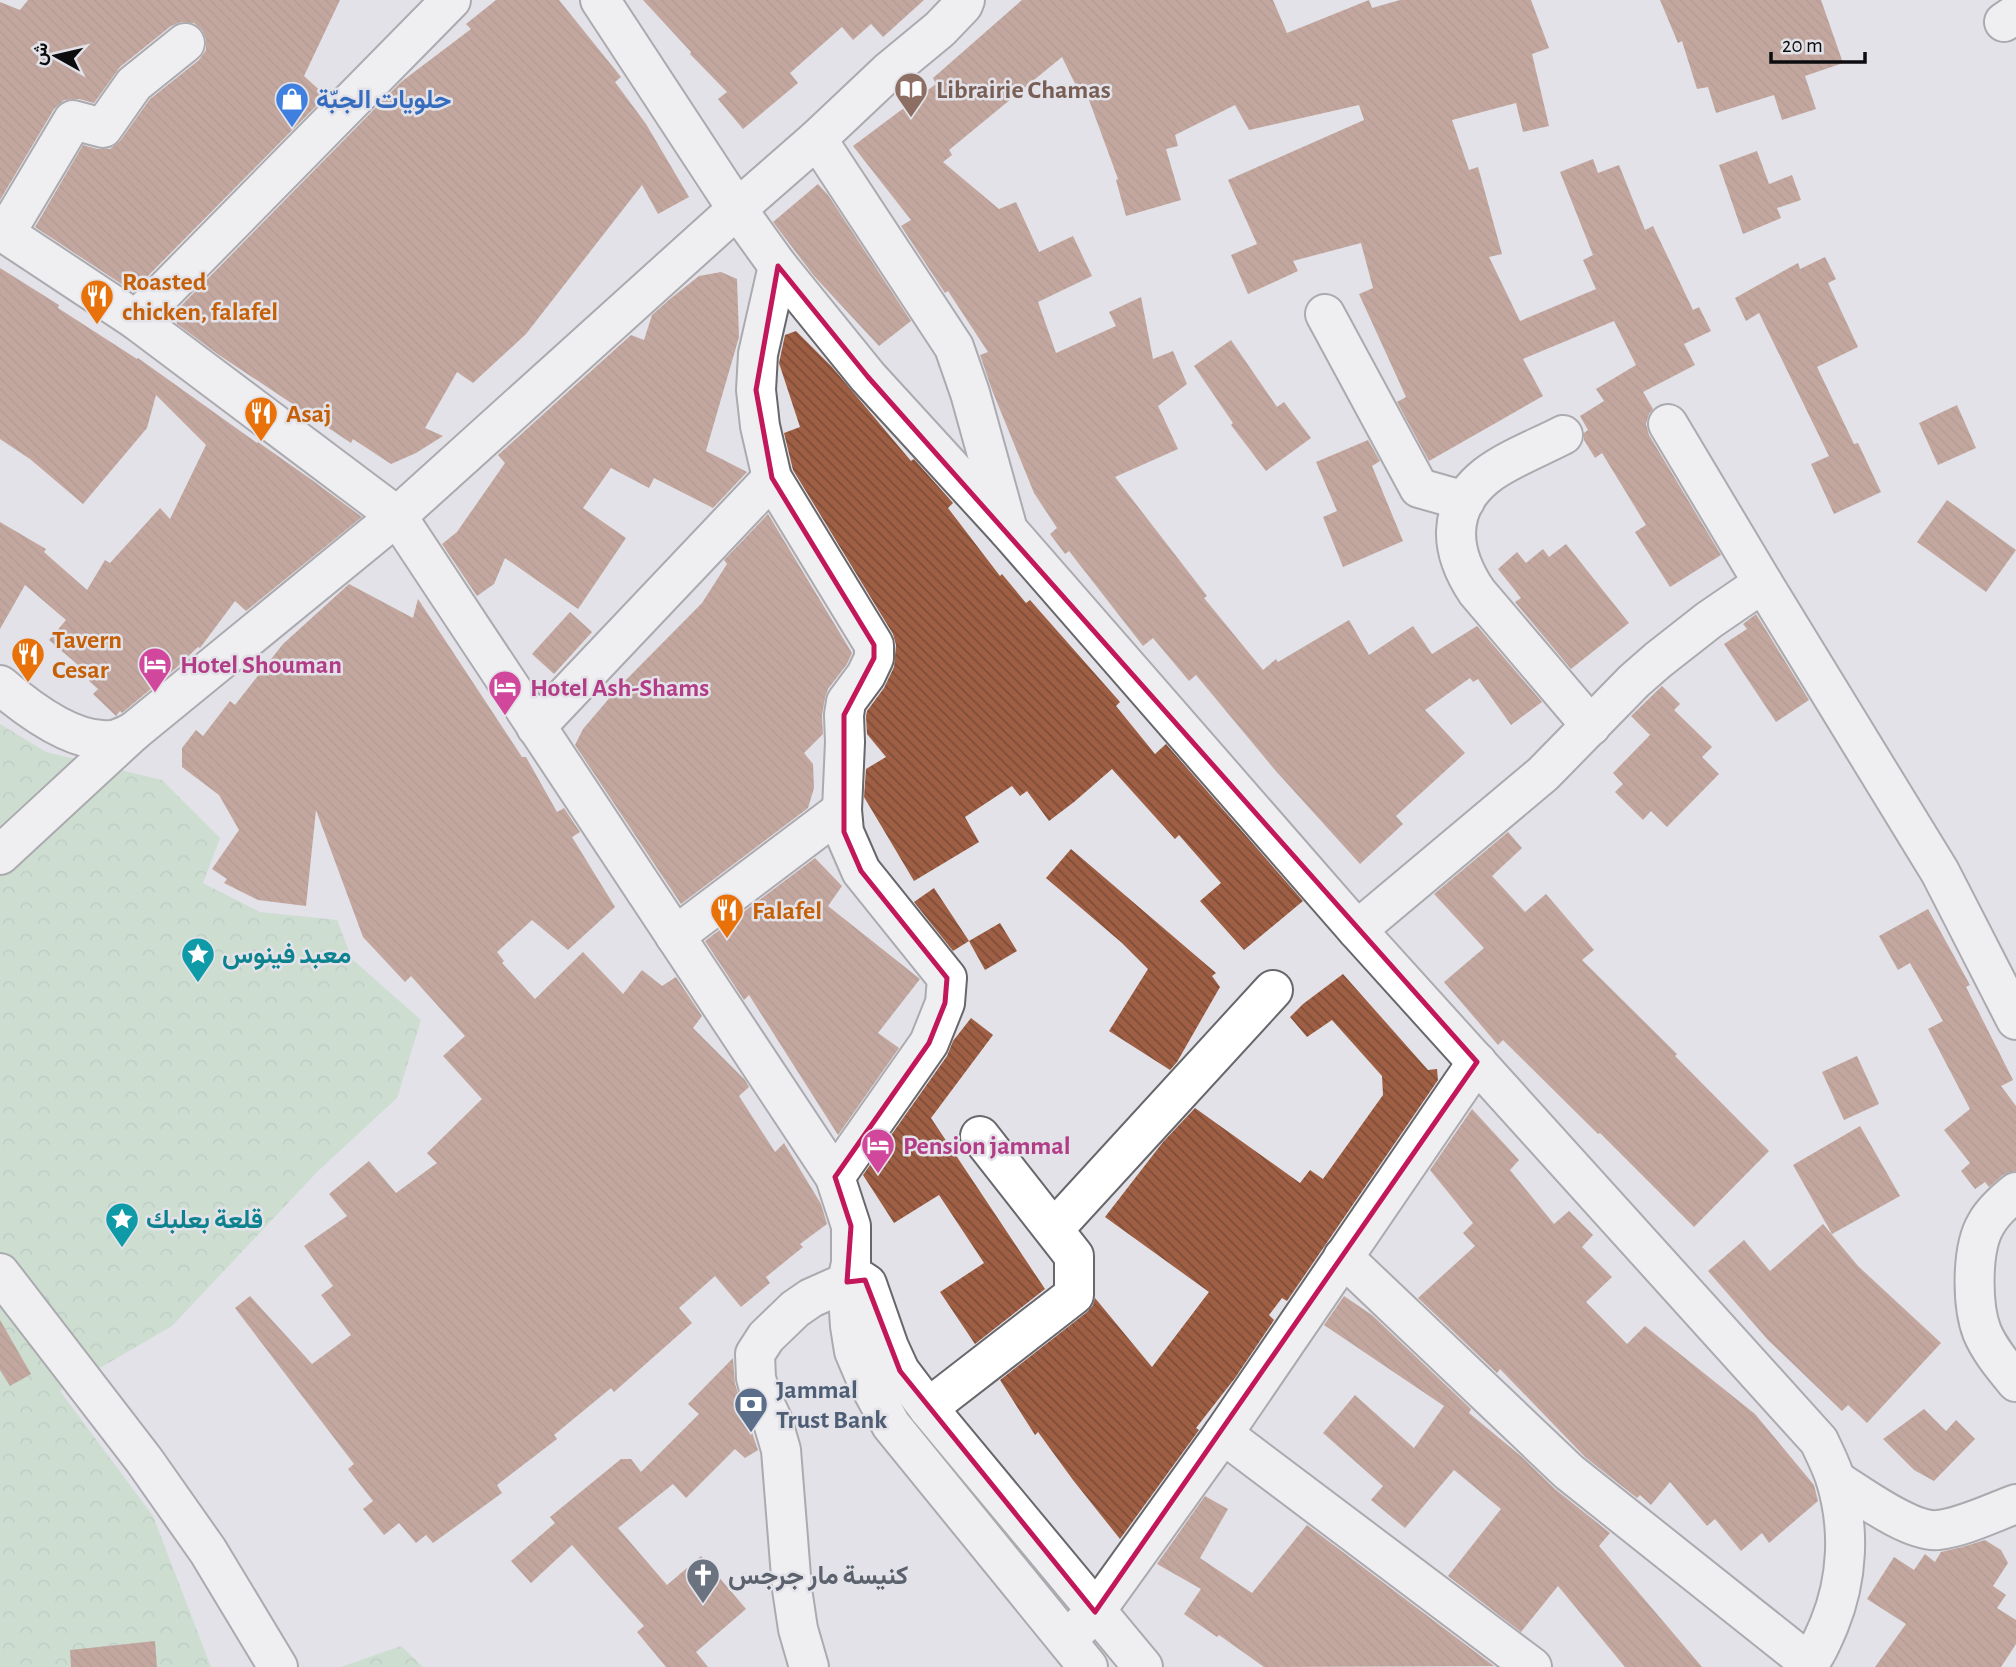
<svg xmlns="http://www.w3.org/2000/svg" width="2016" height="1667" font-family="'Alegreya Sans',Vazirmatn,sans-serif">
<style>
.park{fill:url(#park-crowns)}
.building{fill:url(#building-back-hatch)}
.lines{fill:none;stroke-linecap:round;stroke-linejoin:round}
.minor-casing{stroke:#67676c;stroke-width:42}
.major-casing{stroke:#67676c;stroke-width:42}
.minor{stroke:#fff;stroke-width:38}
.major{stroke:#fff;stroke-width:38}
.marked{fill:none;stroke:#c2185b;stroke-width:5;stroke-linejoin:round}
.labels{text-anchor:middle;stroke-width:5;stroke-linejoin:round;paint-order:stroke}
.education-label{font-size:26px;font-weight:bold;fill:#785e54;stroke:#e2e2e8;text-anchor:start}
.shop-label{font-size:26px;font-weight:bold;fill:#366cbe;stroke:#e2e2e8;text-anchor:start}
.food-label{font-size:26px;font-weight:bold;fill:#c56008;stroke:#e2e2e8;text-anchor:start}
.hotel-label{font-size:26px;font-weight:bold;fill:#b23c85;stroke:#e2e2e8;text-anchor:start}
.culture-label{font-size:26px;font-weight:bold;fill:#0d838f;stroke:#e2e2e8;text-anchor:start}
.service-label{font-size:26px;font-weight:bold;fill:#4e5e75;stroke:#e2e2e8;text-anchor:start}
.worship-label{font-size:26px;font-weight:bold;fill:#5b616d;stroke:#e2e2e8;text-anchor:start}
</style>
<defs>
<pattern id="park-crowns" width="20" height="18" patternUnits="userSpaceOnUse" patternTransform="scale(1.75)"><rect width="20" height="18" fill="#b3d9b7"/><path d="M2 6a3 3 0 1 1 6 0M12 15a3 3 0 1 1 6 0" fill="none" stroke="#99b99c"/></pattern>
<pattern id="building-back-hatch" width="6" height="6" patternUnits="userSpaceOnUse" patternTransform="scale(1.75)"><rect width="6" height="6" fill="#9e5f45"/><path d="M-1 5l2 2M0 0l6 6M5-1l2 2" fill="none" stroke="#7f4d38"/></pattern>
</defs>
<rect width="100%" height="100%" fill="#e2e2e8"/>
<g class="park">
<polygon points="0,724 46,752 162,780 220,838 203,883 260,912 337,920 352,959 421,1020 397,1098 317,1172 172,1326 60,1391 153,1516 211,1667 0,1667"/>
<polygon points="401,1646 423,1667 341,1667"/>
</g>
<g class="building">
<polygon points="28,0 340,0 304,76 326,96 133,291 132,291 35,227 83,145 97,149 110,149 120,141 150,99 199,60 206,50 206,39 202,30 194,23 181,22 171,26 120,67 94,103 79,99 64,100 54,109 0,200 0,2 20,10"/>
<polygon points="496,0 559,0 621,77 615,82 646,124 689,197 658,214 642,185 526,334 473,383 457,372 425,428 443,436 416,453 391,464 353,439 351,443 219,355 177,324 175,312 401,82 471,29 466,24"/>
<polygon points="643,0 924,0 883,37 871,24 853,40 842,27 790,73 798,83 743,129 718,99 727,92 690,54 691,52"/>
<polygon points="1022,0 1273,0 1287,33 1369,0 1372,8 1400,0 1531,0 1549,48 1532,54 1549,126 1523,132 1516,103 1452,120 1469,170 1478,167 1502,254 1489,257 1520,321 1596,289 1583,260 1593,255 1560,172 1593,159 1598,173 1619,165 1645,230 1653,226 1693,310 1699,307 1711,331 1684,344 1695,365 1643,392 1653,409 1649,414 1646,424 1649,435 1721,555 1670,587 1635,532 1646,525 1602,453 1595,458 1584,440 1584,433 1588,430 1580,416 1604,401 1596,389 1636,365 1614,321 1523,359 1543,396 1429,461 1397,402 1406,397 1359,294 1373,288 1361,243 1293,261 1298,271 1248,294 1231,255 1257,244 1228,180 1364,120 1359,105 1249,130 1235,105 1175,135 1178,146 1166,149 1181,200 1126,216 1116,180 1118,179 1085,89 1079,92 1062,57 949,150 952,155 943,162 999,209 1016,202 1039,252 1073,236 1092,276 1038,302 1056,353 1116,326 1109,312 1141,297 1153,359 1173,351 1187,384 1158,406 1178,449 1115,477 1207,596 1204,598 1263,670 1276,659 1278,662 1349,620 1369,655 1413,626 1432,654 1477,626 1542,702 1511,725 1478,679 1473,682 1470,678 1425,710 1465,753 1396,816 1403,824 1360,864 1275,770 1196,675 1189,681 1153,638 1143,646 1069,551 1065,554 1050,534 1057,528 1034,493 992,390 980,355 988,352 948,291 945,293 901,226 911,220 853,146 936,84 933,78"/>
<polygon points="1660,0 1821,0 1843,63 1805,76 1816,109 1782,120 1774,95 1716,113 1708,87 1697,89 1682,41 1678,43"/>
<polygon points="1757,151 1769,184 1792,175 1801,200 1777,208 1781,218 1743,234 1719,165"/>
<polygon points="818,184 828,195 911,321 879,346 814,276 773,222"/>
<polygon points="1825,257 1836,279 1828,283 1858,347 1817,367 1854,444 1858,443 1881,492 1834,514 1811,464 1829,456 1759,313 1746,321 1735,298 1798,263 1800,269"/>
<polygon points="0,268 59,305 58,308 137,359 138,358 257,443 258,442 312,480 362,517 246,611 235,601 200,648 198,647 176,668 122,713 120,711 116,716 93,694 98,689 89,681 92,677 49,640 66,620 25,585 0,629 0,522 46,549 44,552 87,590 105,560 110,563 160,508 170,519 206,445 156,395 147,428 83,504 30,459 0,439"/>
<polygon points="721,272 737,279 739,337 706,451 747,472 713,508 654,478 649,488 611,468 583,508 626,538 578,609 505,558 494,584 477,596 442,544 457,532 505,463 498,455 631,335 644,340 652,315 670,299 699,276"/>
<polygon points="796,331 832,367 911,461 914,459 953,503 948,508 1000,576 1002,574 1026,603 1030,600 1120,702 1116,706 1155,754 1166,744 1303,901 1244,950 1200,901 1221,883 1179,835 1175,839 1112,769 1074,802 1049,821 1027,791 1020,796 1012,786 965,817 979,842 914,881 864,797 866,769 886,757 867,734 866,716 867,711 884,688 894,667 896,645 893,634 793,470 784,433 800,427 779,363 785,335"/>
<polygon points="1231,340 1277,407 1284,402 1311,438 1266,471 1231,425 1233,423 1194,366"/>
<polygon points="1957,405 1976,448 1938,465 1919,423"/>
<polygon points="1368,440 1380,461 1372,466 1403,541 1343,567 1323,517 1337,511 1316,462"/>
<polygon points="1947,500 2016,550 1986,592 1917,542"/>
<polygon points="768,514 852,653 847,664 828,689 825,698 822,716 823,734 804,753 813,764 814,788 808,808 681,904 575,745 583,729 618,688 702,603 727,564 724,560"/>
<polygon points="1566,544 1629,623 1571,669 1515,602 1521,598 1498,569 1517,552 1526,563 1543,549 1549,557"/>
<polygon points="349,584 413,618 418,599 522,757 526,757 557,812 564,808 580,832 572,837 615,907 568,950 532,920 497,952 504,961 502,963 535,999 583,952 623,994 642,970 662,986 676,977 702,1016 693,1028 745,1080 749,1087 739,1096 775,1152 784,1143 821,1204 827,1224 800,1244 803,1247 766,1277 770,1283 741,1307 715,1276 679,1308 692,1323 614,1392 611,1388 554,1435 557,1439 497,1485 502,1493 433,1543 426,1535 416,1543 399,1523 384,1535 363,1509 373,1501 348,1469 354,1464 235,1308 250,1296 312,1364 351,1335 321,1295 333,1286 304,1246 347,1216 329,1194 369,1161 396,1193 437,1163 427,1153 482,1099 443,1056 465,1036 411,976 405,982 363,937 316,810 306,906 258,900 224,883 227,879 212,869 239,830 219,795 182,767 182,748 196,730 203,736 230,701 235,705 283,644"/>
<polygon points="570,612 592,632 554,674 532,654"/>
<polygon points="1756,614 1809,700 1776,722 1724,644 1747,629 1743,624"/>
<polygon points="1662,686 1680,704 1674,710 1712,747 1702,757 1719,774 1667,827 1651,811 1643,820 1615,792 1623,784 1613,773 1650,735 1631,716"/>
<polygon points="1508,832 1522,848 1492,876 1525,912 1546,894 1594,950 1582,960 1677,1054 1675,1056 1769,1151 1694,1227 1600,1133 1598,1134 1503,1040 1498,1045 1444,982 1484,948 1434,894"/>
<polygon points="1071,849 1216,973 1212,976 1220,987 1177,1062 1170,1070 1109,1031 1148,969 1122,943 1046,878"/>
<polygon points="815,858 842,886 828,906 920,979 878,1033 899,1048 838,1135 749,995 744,1000 705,941"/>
<polygon points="934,888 969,941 953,951 914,902"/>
<polygon points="1928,909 1970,985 1966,987 2013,1080 2001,1086 2016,1106 2016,1171 2003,1175 1989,1187 1985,1182 1975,1189 1961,1171 1970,1163 1944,1130 1970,1109 1928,1029 1943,1021 1910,963 1898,970 1879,936"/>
<polygon points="1000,923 1017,951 985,970 969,941"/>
<polygon points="1343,974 1428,1070 1437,1069 1438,1080 1287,1301 1282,1298 1269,1315 1274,1320 1235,1378 1196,1428 1199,1430 1120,1539 1073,1480 1038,1432 1035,1435 1000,1380 1087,1312 1093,1305 1095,1298 1152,1367 1209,1292 1105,1217 1163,1142 1195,1108 1300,1183 1310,1170 1323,1179 1383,1095 1382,1076 1332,1020 1307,1037 1290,1017 1303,1004"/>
<polygon points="971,1018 993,1035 931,1118 1045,1289 975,1344 940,1292 984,1263 939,1195 894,1223 863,1175 947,1056 953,1041"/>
<polygon points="1857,1056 1879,1104 1844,1120 1822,1072"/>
<polygon points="1472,1109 1519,1160 1510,1170 1554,1224 1569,1211 1593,1235 1582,1247 1612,1277 1586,1302 1627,1344 1645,1326 1755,1414 1814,1485 1818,1501 1769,1543 1762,1533 1741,1551 1715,1519 1707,1526 1670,1482 1651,1505 1640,1495 1637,1498 1585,1457 1500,1369 1497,1373 1418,1298 1475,1246 1463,1233 1473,1223 1430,1170"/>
<polygon points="1860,1126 1900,1196 1832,1234 1793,1165"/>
<polygon points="1823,1224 1858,1266 1941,1343 1867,1423 1848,1405 1842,1411 1768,1340 1708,1271 1744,1240 1770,1271"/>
<polygon points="1344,1296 1372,1315 1471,1409 1469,1413 1522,1457 1555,1489 1610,1533 1599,1546 1702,1667 1625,1667 1558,1586 1521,1632 1448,1576 1501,1509 1454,1470 1405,1528 1371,1500 1383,1486 1323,1433 1355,1395 1414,1448 1444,1406 1324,1325"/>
<polygon points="0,1320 31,1374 10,1386 0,1370"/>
<polygon points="733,1358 735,1384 758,1450 745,1458 735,1449 686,1498 673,1484 618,1528 667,1585 701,1556 746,1609 696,1652 708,1667 666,1667 637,1632 644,1626 572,1545 531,1583 511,1561 555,1523 550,1517 621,1459 631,1459 641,1472 699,1414 688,1404"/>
<polygon points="1924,1409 1946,1431 1956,1420 1975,1439 1934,1481 1914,1470 1883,1439"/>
<polygon points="1205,1496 1228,1509 1200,1558 1252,1593 1307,1525 1494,1666 1264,1667 1219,1635 1217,1637 1184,1614 1201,1589 1157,1564"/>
<polygon points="1985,1540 2001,1550 2008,1563 1993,1586 2006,1595 1997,1608 2016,1620 2016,1644 2001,1667 1875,1667 1906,1624 1867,1599 1894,1557 1914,1570 1925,1554 1935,1562 1941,1552 1962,1547"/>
<polygon points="155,1641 157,1667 71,1667 70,1650"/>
</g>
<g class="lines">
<g class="minor-casing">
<g id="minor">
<polyline points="600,0 737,209 778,266 868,377 1008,530"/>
<polyline points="2004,22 2016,14"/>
<polyline points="5,234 73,120 103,128 134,84 185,43"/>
<polyline points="778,266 758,354 756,390 760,426 772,478 874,645 874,658 866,675 846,702 844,715 845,742 842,810 844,832 861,871 947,978 945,1003 929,1043 835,1177"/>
<polyline points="1325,314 1419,488 1465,501"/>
<polyline points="136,320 451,0"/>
<polyline points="1668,424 1763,583 1940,872 2016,1020"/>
<path d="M1563,435C1540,447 1506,460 1486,476C1445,509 1450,552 1477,592L1591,726"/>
<path d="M0,685C28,709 74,744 112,740C119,739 126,735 133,732"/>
<polyline points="536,727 772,478"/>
<polyline points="0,855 133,732 397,516 737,209 817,139"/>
<polyline points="1357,930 1543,774 1634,681 1658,660 1709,620 1763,583"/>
<polyline points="675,936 842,810"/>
<path d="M2016,1192C2006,1200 1992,1213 1986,1224C1971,1249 1972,1306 1982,1332C1990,1351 2004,1367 2016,1382"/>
<polyline points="1054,1229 1273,990"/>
<polyline points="1343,1257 1569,1472 1809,1663"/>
<polyline points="0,1273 144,1460 208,1551 278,1667"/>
<polyline points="928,1408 1074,1295 1074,1256 980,1136"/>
<polyline points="1223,1434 1532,1667"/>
<path d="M1836,1480C1860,1495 1911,1533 1938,1530C1961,1528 1994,1512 2016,1504"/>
<polyline points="1067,1640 1095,1612 1223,1434 1477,1062"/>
<polyline points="809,1667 798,1629 792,1589 781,1450 772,1419 761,1396 756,1378 755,1354 766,1337 795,1309 811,1298 847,1282"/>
</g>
</g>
<g class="major-casing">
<g id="major">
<path d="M965,0L963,5L940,29L888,72L817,139L954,347L970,393L1008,530L1357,930L1819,1441C1825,1454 1832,1467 1836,1481C1850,1528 1848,1579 1829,1625C1823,1639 1816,1656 1806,1667"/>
<polyline points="0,230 136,320 397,516 835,1177 851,1226 851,1263 847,1282 850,1326 854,1351 865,1377 891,1425 1088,1667"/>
<polyline points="847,1282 861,1280 867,1284 889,1347 900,1371 928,1408 1143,1667"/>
</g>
</g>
<use href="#minor" class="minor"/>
<use href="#major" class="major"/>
</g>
<path d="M0 0H2016V1667H0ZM778,266L868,377L1477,1062L1095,1612L900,1371L865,1280L847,1282L851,1226L835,1177L929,1043L945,1003L947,978L861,871L844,832V715L874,658V645L772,478L756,390Z" fill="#e2e2e8" fill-opacity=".55" fill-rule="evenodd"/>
<path class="marked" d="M778,266L868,377L1477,1062L1095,1612L900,1371L865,1280L847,1282L851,1226L835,1177L929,1043L945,1003L947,978L861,871L844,832V715L874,658V645L772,478L756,390Z"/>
<defs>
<g id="library-pin" transform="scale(1.75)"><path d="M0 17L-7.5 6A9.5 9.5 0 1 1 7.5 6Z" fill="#8d6e63" stroke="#e2e2e8"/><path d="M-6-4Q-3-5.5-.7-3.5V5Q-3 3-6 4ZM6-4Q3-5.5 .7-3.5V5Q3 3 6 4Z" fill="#fff"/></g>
<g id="shop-pin" transform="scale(1.75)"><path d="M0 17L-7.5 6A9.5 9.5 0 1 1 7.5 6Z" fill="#3f7fe0" stroke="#e2e2e8"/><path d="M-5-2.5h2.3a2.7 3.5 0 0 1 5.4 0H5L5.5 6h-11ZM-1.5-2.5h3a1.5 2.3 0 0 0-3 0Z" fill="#fff"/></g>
<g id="restaurant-pin" transform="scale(1.75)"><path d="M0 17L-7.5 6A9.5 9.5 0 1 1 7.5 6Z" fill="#e8710a" stroke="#e2e2e8"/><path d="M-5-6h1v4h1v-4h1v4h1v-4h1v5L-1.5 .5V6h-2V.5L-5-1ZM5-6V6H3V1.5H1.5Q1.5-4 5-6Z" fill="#fff"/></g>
<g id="hotel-pin" transform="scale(1.75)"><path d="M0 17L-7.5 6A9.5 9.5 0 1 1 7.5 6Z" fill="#d1479c" stroke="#e2e2e8"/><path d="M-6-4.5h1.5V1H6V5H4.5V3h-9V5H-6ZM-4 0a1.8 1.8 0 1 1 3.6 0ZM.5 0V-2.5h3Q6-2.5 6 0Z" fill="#fff"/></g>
<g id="sight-pin" transform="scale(1.75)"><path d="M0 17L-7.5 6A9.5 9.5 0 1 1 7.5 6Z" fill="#0f9aa8" stroke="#e2e2e8"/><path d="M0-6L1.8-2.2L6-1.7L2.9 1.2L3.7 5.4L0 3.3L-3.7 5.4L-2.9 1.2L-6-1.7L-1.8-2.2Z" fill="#fff"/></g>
<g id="bank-pin" transform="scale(1.75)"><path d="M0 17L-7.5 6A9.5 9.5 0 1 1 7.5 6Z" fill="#5c6f8a" stroke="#e2e2e8"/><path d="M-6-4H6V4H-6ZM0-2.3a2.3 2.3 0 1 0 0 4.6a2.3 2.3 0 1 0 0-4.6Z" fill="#fff"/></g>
<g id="church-pin" transform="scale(1.75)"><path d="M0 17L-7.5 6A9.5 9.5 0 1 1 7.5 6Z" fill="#6b7280" stroke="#e2e2e8"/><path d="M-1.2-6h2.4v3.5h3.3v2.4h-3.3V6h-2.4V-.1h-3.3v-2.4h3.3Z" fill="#fff"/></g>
</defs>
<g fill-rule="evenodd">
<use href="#library-pin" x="911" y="89"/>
<use href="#shop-pin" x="292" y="99"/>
<use href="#restaurant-pin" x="97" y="296"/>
<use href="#restaurant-pin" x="261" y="413"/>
<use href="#restaurant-pin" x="28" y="654"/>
<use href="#hotel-pin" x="155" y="664"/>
<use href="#hotel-pin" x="505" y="687"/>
<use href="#restaurant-pin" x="727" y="910"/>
<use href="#sight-pin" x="198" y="954"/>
<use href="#hotel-pin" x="878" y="1145"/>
<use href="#sight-pin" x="122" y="1219"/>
<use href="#bank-pin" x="751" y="1404"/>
<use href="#church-pin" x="703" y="1575"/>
</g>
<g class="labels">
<g class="education-label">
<text x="936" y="98">Librairie Chamas</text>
</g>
<g class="shop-label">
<text x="316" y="108">حلويات الجبّة</text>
</g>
<g class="food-label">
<text x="122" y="290">Roasted<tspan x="122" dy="30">chicken, falafel</tspan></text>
<text x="286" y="422">Asaj</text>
<text x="52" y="648">Tavern<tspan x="52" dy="30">Cesar</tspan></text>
<text x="752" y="919">Falafel</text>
</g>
<g class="hotel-label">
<text x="180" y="673">Hotel Shouman</text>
<text x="530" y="696">Hotel Ash-Shams</text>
<text x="903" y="1154">Pension jammal</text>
</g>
<g class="culture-label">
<text x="222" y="963">معبد فينوس</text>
<text x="146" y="1228">قلعة بعلبك</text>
</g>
<g class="service-label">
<text x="776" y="1398">Jammal<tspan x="776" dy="30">Trust Bank</tspan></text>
</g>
<g class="worship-label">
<text x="728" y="1584">كنيسة مار جرجس</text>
</g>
</g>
<g transform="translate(56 56) rotate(278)" stroke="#e2e2e8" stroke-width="5" paint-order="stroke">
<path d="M0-5L12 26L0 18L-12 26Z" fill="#0d0d0f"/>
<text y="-10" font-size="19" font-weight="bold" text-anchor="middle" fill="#0d0d0f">ش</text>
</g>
<path d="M1771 52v10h94v-10" fill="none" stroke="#0d0d0f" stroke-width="3.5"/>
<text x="1782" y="52" font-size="21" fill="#0d0d0f" stroke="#e2e2e8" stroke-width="5" paint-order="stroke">20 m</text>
</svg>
